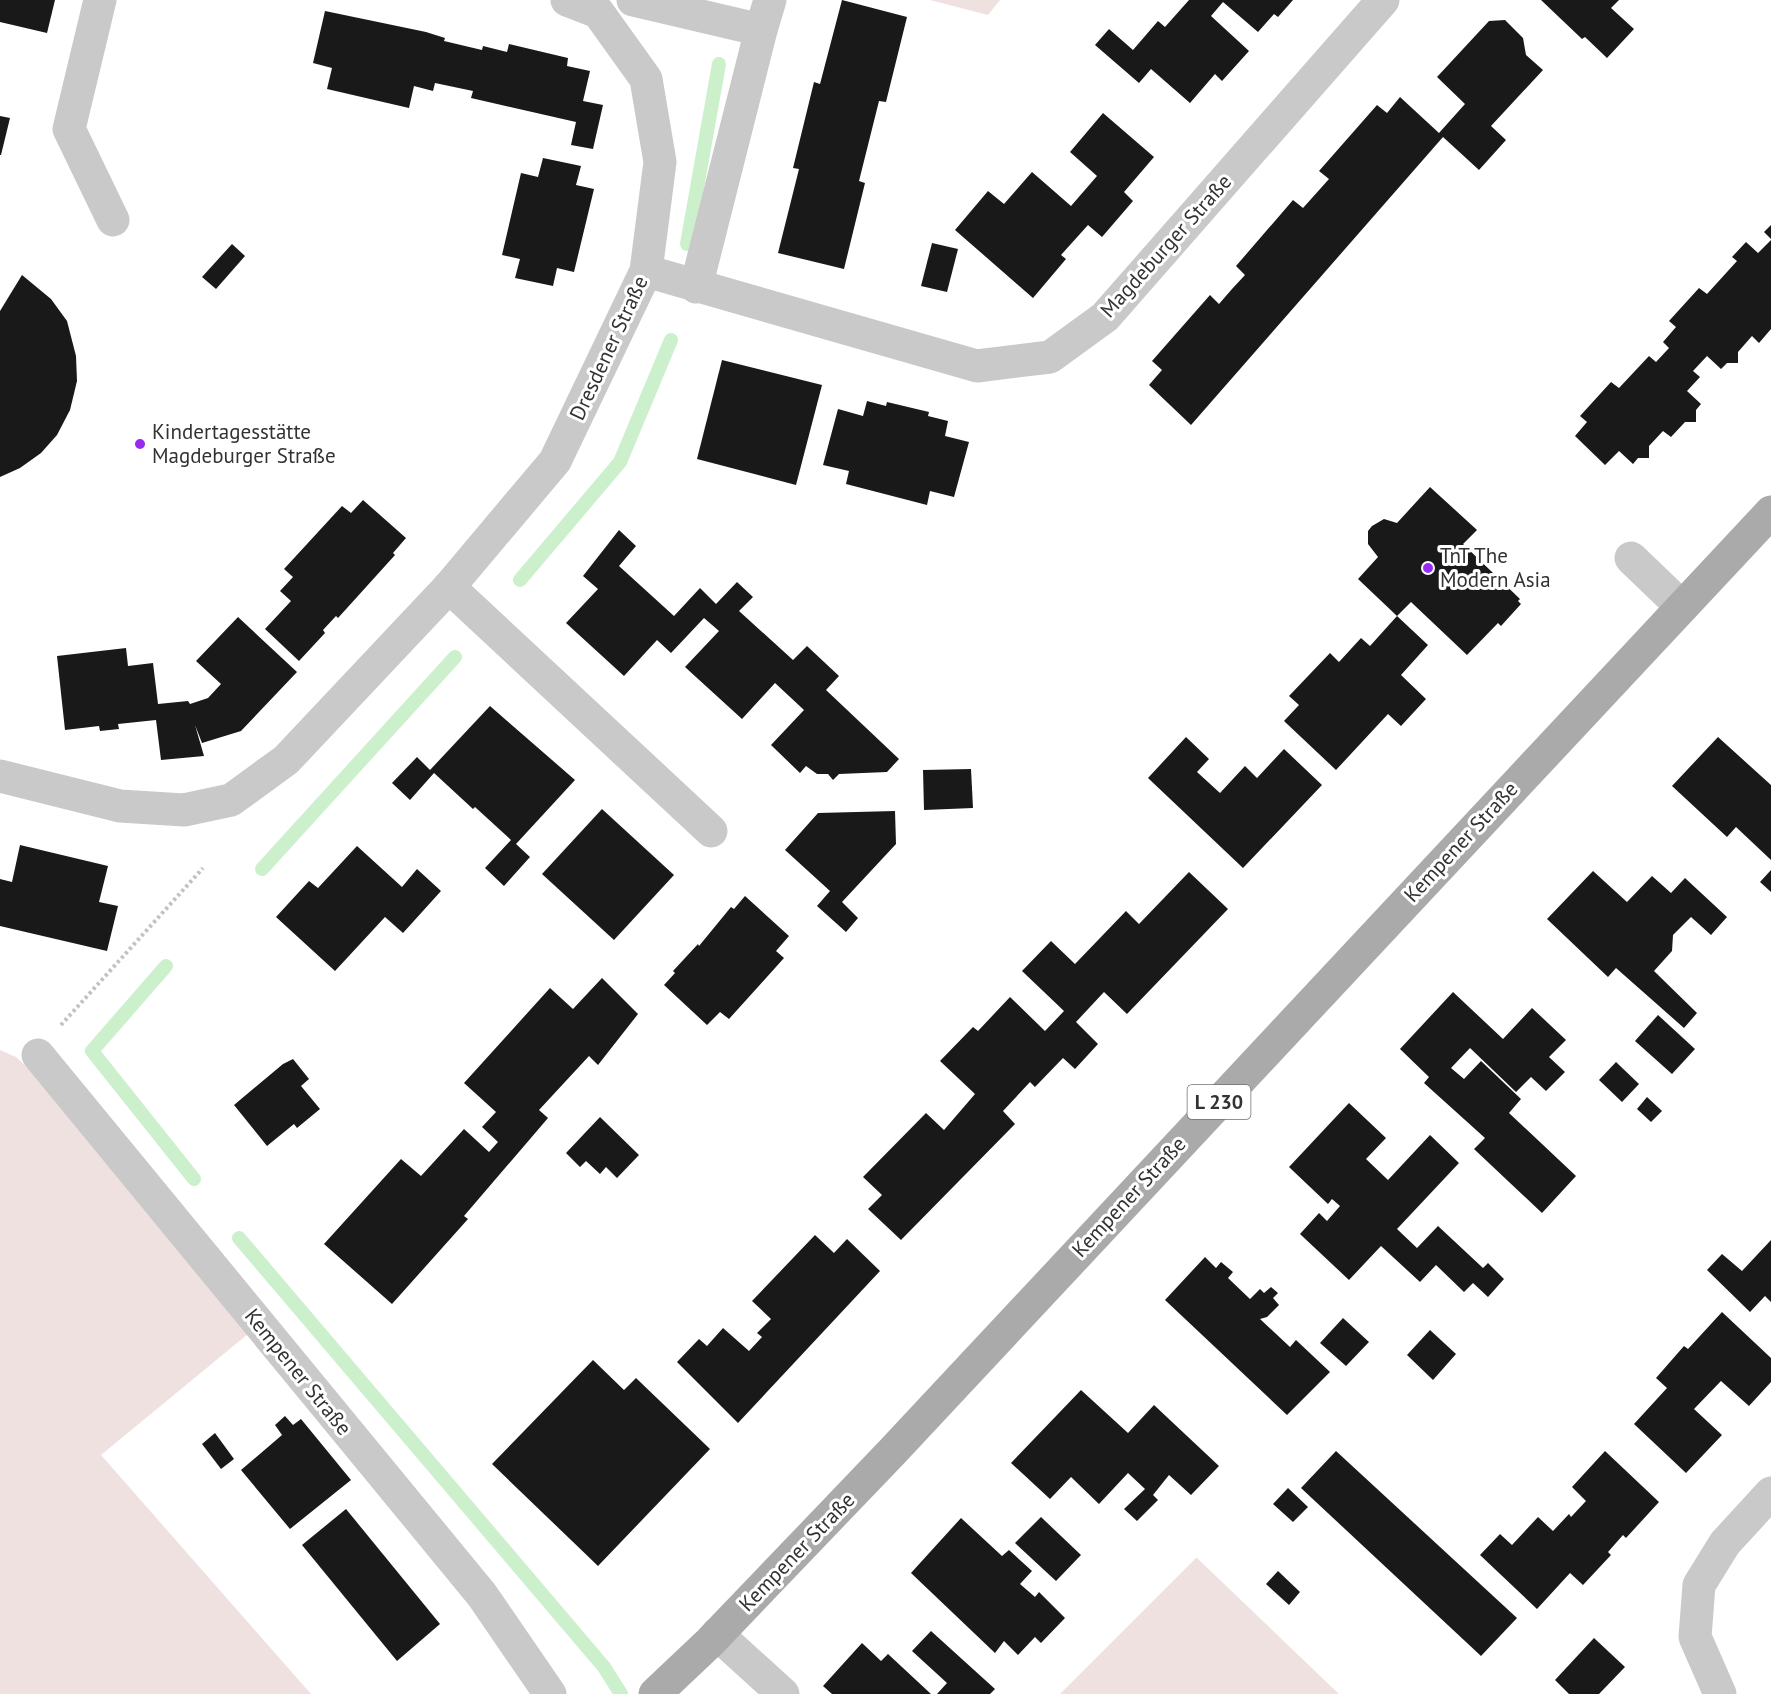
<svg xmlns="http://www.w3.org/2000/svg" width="1771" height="1694" font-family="'PT Sans',sans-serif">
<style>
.green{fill:#efe1e0}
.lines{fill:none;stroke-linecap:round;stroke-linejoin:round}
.stream{stroke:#cbf0cb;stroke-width:14}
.building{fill:#191919}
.path{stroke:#c2c2c2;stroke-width:4;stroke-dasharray:3 3;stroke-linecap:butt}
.minor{stroke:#c9c9c9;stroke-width:33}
.major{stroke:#aaa;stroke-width:33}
.poi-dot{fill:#972bf2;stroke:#fff;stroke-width:2}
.labels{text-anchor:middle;stroke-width:6;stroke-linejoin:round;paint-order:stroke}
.shield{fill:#fff;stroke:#707070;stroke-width:1.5}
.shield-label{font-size:20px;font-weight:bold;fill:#323232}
.street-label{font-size:21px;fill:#323232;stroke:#fff}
.poi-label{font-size:21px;fill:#323232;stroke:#fff;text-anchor:start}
</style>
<rect width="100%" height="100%" fill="#fff"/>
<g class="green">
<polygon points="930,0 1000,0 988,15"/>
<polygon points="0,1050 16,1057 66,1104 254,1329 101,1455 311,1694 0,1694"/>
<polygon points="1197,1557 1197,1558 1339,1694 1060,1694"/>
</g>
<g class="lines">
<g class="stream">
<polyline points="687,244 719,64"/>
<polyline points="520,580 620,462 671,340"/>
<polyline points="262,869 455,657"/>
<polyline points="166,966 92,1051 194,1179"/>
<polyline points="239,1238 604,1667 621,1694"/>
</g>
</g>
<g class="building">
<polygon points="0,0 55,0 47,33 0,22"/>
<polygon points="842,0 907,17 886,102 879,101 859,181 865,183 844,269 778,253 799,169 793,168 814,82 820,84"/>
<polygon points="1189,0 1293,0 1278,17 1274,14 1258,32 1223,2 1211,16 1249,51 1222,81 1215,74 1190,103 1151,69 1139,83 1095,45 1109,29 1133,50 1158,21 1165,27"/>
<polygon points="1541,0 1619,0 1611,8 1634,29 1607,58 1585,37 1582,39"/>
<polygon points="325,11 426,32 445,38 444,41 482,50 483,46 507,52 509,44 568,58 567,66 590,71 583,101 603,105 593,149 571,145 576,122 471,98 473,91 435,83 433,91 414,86 409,108 327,89 332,68 313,63"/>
<polygon points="1505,20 1523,38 1526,55 1543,70 1491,126 1506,140 1479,170 1443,137 1191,425 1149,385 1162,370 1152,361 1210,295 1219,304 1232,289 1245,275 1236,266 1293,200 1303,208 1329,179 1319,171 1377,105 1387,113 1400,97 1439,133 1465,104 1437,77 1489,21"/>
<polygon points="1103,113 1154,157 1124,192 1133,201 1102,237 1088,225 1061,255 1066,259 1033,298 955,230 988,191 1004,204 1032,172 1071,206 1097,176 1070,152"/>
<polygon points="0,116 10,118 1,155 0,155"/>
<polygon points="543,158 581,166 576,185 594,189 574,272 557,268 553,286 515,278 520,259 502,255 521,173 538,177"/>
<polygon points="1771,225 1771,239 1764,232"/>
<polygon points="1771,240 1771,329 1759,343 1752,336 1738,352 1738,363 1727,363 1721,369 1707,356 1693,371 1700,377 1687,391 1701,404 1696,410 1696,422 1685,422 1671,437 1663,431 1649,446 1649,458 1638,458 1633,464 1619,451 1605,465 1575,436 1587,422 1580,416 1611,382 1619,388 1649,356 1656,362 1669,348 1663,342 1676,327 1669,321 1699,288 1707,294 1737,261 1732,257 1746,242 1758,253"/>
<polygon points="932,243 958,249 947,292 921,286"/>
<polygon points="232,244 245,256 216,289 202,277"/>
<polygon points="22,275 51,299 67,321 76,356 77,381 70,410 57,435 41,453 20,468 0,477 0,311"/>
<polygon points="722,360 822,385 796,485 697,459"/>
<polygon points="867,401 886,406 887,402 929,412 928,416 948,421 945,436 969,442 954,497 930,491 927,505 846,484 849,471 823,465 838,409 863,416"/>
<polygon points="1430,487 1477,530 1463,544 1520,599 1518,601 1521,604 1501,626 1498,623 1467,655 1411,602 1397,616 1358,579 1378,557 1368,544 1368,531 1372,526 1384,519 1397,523"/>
<polygon points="363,500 406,538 393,553 395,555 338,618 336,616 323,630 325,633 299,661 265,629 291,601 280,591 293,577 284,569 342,506 351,513"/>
<polygon points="619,530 636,546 619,566 674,616 700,588 716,604 737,582 753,597 739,611 793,660 807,646 839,676 826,690 899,759 887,772 839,774 833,780 828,774 817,774 806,766 800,773 771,745 804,710 775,683 742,719 685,667 719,631 704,618 671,653 657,640 624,676 566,623 598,589 583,576"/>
<polygon points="1397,616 1428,645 1401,675 1426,699 1401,726 1388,714 1336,770 1284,721 1299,705 1289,696 1330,653 1339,662 1361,638 1370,646"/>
<polygon points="238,617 297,672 241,731 202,743 195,725 204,756 161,760 156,720 118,724 119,729 100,731 99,726 65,730 57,656 126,648 128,666 153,663 158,704 188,701 190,704 208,698 221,684 196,661"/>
<polygon points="490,706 575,780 516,844 530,857 504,886 485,868 511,840 475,807 473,809 434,773 410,800 392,783 417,757 430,770"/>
<polygon points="1186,737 1209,759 1197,772 1220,793 1245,766 1257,778 1284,749 1322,785 1243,868 1148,778"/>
<polygon points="1718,737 1771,785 1771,860 1736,827 1727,837 1672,786"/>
<polygon points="971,769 973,808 924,810 923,770"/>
<polygon points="602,809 674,875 614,940 542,874"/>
<polygon points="895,811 896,844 842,902 858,918 846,932 817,906 830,891 785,850 818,813"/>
<polygon points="20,845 108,866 99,902 118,906 107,951 0,926 0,879 12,882"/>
<polygon points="357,846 402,887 417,869 441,891 403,933 385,917 335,971 276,917 309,881 318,888"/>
<polygon points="1771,870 1771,892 1760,882"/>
<polygon points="1593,871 1627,902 1652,876 1671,893 1685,878 1727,917 1711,935 1691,917 1673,935 1672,951 1654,971 1697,1013 1684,1028 1616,968 1608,977 1547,919"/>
<polygon points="1189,872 1228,909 1127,1014 1104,992 1076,1022 1098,1044 1075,1069 1063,1058 1035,1087 1030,1082 1003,1111 1015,1124 901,1240 868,1209 882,1195 863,1177 926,1113 944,1130 975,1094 940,1061 973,1027 978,1031 1010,997 1045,1031 1064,1011 1022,971 1051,941 1075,964 1126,911 1139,924"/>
<polygon points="745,896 789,936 776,951 784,958 729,1019 720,1012 707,1025 664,985 675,973 673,971 698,944 699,946 731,907 734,909"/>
<polygon points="602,978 638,1014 598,1065 589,1056 539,1110 548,1118 464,1216 468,1219 392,1304 324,1244 401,1159 421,1176 464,1129 489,1152 498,1142 482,1127 496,1112 464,1083 550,988 573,1009"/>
<polygon points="1453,992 1503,1039 1532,1008 1566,1040 1549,1057 1565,1072 1546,1091 1531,1077 1516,1092 1470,1048 1451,1068 1464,1079 1481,1061 1521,1099 1509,1113 1576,1176 1542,1213 1474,1149 1485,1138 1424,1083 1429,1077 1400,1049"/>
<polygon points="1658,1015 1695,1049 1672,1074 1635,1041"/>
<polygon points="293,1059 309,1079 301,1086 320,1109 297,1128 294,1124 267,1146 234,1105 283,1064"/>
<polygon points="1616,1062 1639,1084 1622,1102 1599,1080"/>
<polygon points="1647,1097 1662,1111 1651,1122 1637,1109"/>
<polygon points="1349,1103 1386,1138 1366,1159 1388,1180 1430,1135 1459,1163 1397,1229 1417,1248 1438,1226 1483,1268 1488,1263 1504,1279 1488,1297 1473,1283 1464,1292 1436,1265 1420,1282 1381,1246 1349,1280 1300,1234 1319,1213 1327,1221 1340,1206 1332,1199 1328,1204 1289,1167"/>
<polygon points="600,1117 639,1155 617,1178 606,1167 600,1174 586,1161 580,1167 566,1153"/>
<polygon points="815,1235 834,1253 847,1239 880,1271 738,1423 677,1362 699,1339 707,1346 723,1328 749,1351 762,1337 757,1333 771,1319 752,1301"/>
<polygon points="1771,1240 1771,1302 1765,1296 1750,1312 1707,1270 1722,1254 1742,1271"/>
<polygon points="1205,1257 1216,1268 1221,1262 1233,1272 1228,1278 1250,1299 1260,1289 1264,1293 1271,1287 1278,1293 1273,1298 1279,1305 1267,1317 1260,1319 1290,1347 1296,1340 1330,1372 1287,1415 1165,1300"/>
<polygon points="1722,1312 1771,1358 1771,1382 1749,1406 1721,1381 1694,1409 1722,1435 1686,1473 1634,1424 1667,1388 1656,1378 1684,1346 1688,1349"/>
<polygon points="1343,1318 1369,1342 1346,1366 1320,1343"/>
<polygon points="1430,1330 1456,1354 1433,1380 1407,1355"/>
<polygon points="593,1360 624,1390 636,1378 710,1449 598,1566 492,1464"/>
<polygon points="1081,1390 1128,1433 1154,1405 1219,1466 1191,1495 1169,1475 1153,1495 1158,1500 1137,1521 1124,1509 1145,1489 1128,1473 1099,1504 1071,1477 1050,1499 1011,1463"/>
<polygon points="285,1416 293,1425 301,1419 351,1480 290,1529 241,1470 282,1435 275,1425"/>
<polygon points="215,1433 234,1459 221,1469 202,1444"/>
<polygon points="1336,1451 1517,1618 1481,1656 1301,1488"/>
<polygon points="1605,1451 1659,1502 1626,1538 1623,1535 1608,1552 1611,1555 1583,1585 1570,1573 1537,1609 1480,1555 1500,1534 1512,1545 1538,1517 1553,1531 1569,1514 1571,1517 1586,1501 1572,1487"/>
<polygon points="1288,1488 1308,1507 1293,1522 1273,1504"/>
<polygon points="346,1509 440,1624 397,1661 302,1545"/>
<polygon points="1041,1517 1081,1555 1056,1581 1015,1543"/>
<polygon points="961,1518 1002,1556 1009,1550 1032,1571 1020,1584 1035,1597 1039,1592 1065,1618 1041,1643 1035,1637 1018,1655 1004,1641 995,1653 911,1573"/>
<polygon points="1278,1571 1300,1592 1289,1605 1266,1584"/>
<polygon points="931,1631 995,1689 990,1694 937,1694 947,1683 912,1651"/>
<polygon points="1594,1638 1625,1667 1599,1694 1569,1694 1555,1680"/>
<polygon points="862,1643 881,1661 888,1654 931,1694 832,1694 823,1686"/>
</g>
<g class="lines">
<polyline class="path" points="61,1025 203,868"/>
<g class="minor">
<polyline points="100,0 69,129 113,220"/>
<polyline points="633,0 761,30 696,287"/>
<polyline points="761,30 770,0"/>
<polyline points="646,271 977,366 1050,357 1105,317 1383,0"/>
<polyline points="1631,558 1682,607"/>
<polyline points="449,587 711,831"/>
<polyline points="0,776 120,806 184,810 231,800 286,760 449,587 555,461 646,271 660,162 646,79 598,12 567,0"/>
<polyline points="38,1055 482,1595 550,1694"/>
<polyline points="717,1634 783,1694"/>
<polyline points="1720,1694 1695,1637 1699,1585 1725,1543 1771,1493"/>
</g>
<polyline class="major" points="655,1694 710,1642 892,1452 1771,512"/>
</g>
<g class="poi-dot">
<circle cx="140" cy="444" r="6"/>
<circle cx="1428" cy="568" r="6"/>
</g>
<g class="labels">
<rect class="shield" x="1187.5" y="1085" width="63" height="34" rx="4.5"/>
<g class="shield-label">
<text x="1219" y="1109">L 230</text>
</g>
<g class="street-label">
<text transform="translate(1166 246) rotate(-48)" y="7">Magdeburger Straße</text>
<text transform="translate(609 348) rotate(-65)" y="7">Dresdener Straße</text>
<text transform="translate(1461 842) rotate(-47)" y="7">Kempener Straße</text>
<text transform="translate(1129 1197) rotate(-47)" y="7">Kempener Straße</text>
<text transform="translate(298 1372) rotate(51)" y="7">Kempener Straße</text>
<text transform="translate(797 1552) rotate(-46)" y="7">Kempener Straße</text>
</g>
<g class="poi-label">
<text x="152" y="439">Kindertagesstätte<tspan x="152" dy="24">Magdeburger Straße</tspan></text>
<text x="1440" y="563">TnT The<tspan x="1440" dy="24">Modern Asia</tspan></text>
</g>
</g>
</svg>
